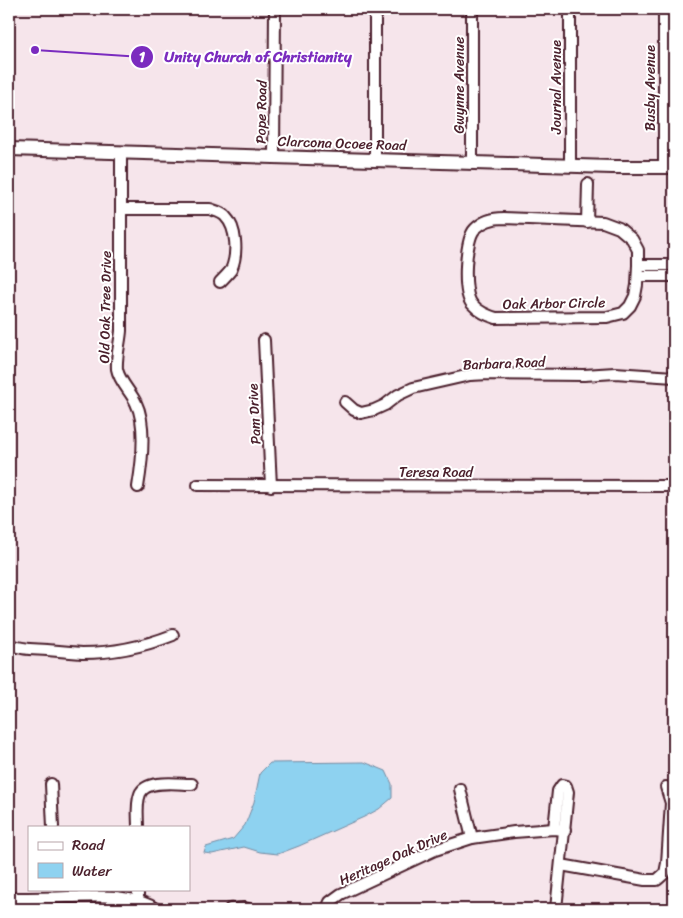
<svg xmlns="http://www.w3.org/2000/svg" width="683" height="918" font-family="Sriracha,sans-serif">
<style>
.water{fill:#8ed2f0;stroke:#738aa1}
.lines{fill:none;stroke-linecap:round;stroke-linejoin:round}
.minor-casing{stroke:#4a1f2b;stroke-width:14}
.major-casing{stroke:#4a1f2b;stroke-width:16}
.minor{stroke:#fff;stroke-width:10}
.major{stroke:#fff;stroke-width:12}
.labels{text-anchor:middle;stroke-width:4;stroke-linejoin:round;paint-order:stroke}
.street-label{font-size:14px;fill:#4a1f2b;stroke:#fff}
.leader{fill:none;stroke:#7b2cbf;stroke-width:2}
.callout-dot{fill:#7b2cbf;stroke:#fff;stroke-width:2}
.mark-label{font-size:15px;text-anchor:middle;font-weight:bold;fill:#fff}
.callout-label{font-size:15px;text-anchor:middle;font-weight:bold;fill:#7b2cbf;stroke:#fff;stroke-width:4;stroke-linejoin:round;paint-order:stroke}
</style>
<rect width="100%" height="100%" fill="#f6e5eb"/>
<filter id="ink" filterUnits="userSpaceOnUse"><feTurbulence type="fractalNoise" baseFrequency=".02" numOctaves="2"/><feDisplacementMap in="SourceGraphic" scale="10" xChannelSelector="R" yChannelSelector="G"/><feConvolveMatrix kernelMatrix="1 2 1 2 8 2 1 2 1" color-interpolation-filters="sRGB"/></filter>
<g filter="url(#ink)">
<polygon class="water" points="364,762 386,771 392,784 392,798 379,809 364,817 299,846 278,854 260,852 244,847 212,854 204,853 206,847 233,839 245,825 254,802 260,773 270,763"/>
<g class="lines">
<g class="minor-casing">
<g id="minor">
<polyline points="375,9 375,159"/>
<polyline points="570,9 570,165"/>
<polyline points="664,9 664,167"/>
<path d="M121,152V331C120,343 116,357 117,369C119,381 131,392 136,403C147,425 142,463 138,487"/>
<polyline points="274,156 275,9"/>
<polyline points="472,162 472,9"/>
<path d="M121,209H210C215,211 221,212 225,216C237,228 238,254 231,270C228,274 224,278 220,282"/>
<path d="M504,218L603,222L619,228L632,239L638,250V265L637,285L635,296L630,306L623,313L607,317L496,318C487,315 479,312 472,304C462,293 465,239 475,229C483,221 493,218 504,218Z"/>
<polyline points="587,222 588,184"/>
<polyline points="638,265 674,265"/>
<polyline points="638,276 674,276"/>
<polyline points="264,340 271,486"/>
<polyline points="345,402 354,410 361,413 374,410 385,405 398,395 413,388 470,375 489,374 584,375 615,373 674,377"/>
<polyline points="198,485 674,486"/>
<path d="M9,644C21,650 34,649 47,650C59,651 70,652 82,653C113,653 145,646 173,635"/>
<polyline points="51,784 53,827"/>
<polyline points="460,789 472,838"/>
<path d="M138,827C138,817 136,804 140,794C146,779 178,784 192,784"/>
<polyline points="554,829 558,791 562,785 566,786 568,792 556,909"/>
<polyline points="561,865 645,880 657,880 665,873 667,863 671,803 666,787"/>
<path d="M9,898C28,898 48,898 68,897C94,897 134,893 156,909"/>
<polyline points="138,901 138,889"/>
<polyline points="230,909 244,908 248,909"/>
<polyline points="327,909 330,902 341,894 435,850 472,838 514,832 554,829 565,830"/>
</g>
</g>
<g class="major-casing">
<polyline id="major" points="9,149 612,167 674,167"/>
</g>
<use href="#minor" class="minor"/>
<use href="#major" class="major"/>
</g>
</g>
<g class="labels">
<g class="street-label">
<text transform="translate(459 85) rotate(-90)" y="5">Gwynne Avenue</text>
<text transform="translate(556 87) rotate(-90)" y="5">Journal Avenue</text>
<text transform="translate(650 88) rotate(-90)" y="5">Busby Avenue</text>
<text transform="translate(261 112) rotate(-89)" y="5">Pope Road</text>
<text transform="translate(342 143) rotate(2)" y="5">Clarcona Ocoee Road</text>
<text transform="translate(554 303) rotate(-1)" y="5">Oak Arbor Circle</text>
<text transform="translate(105 307) rotate(-89)" y="5">Old Oak Tree Drive</text>
<text transform="translate(504 363) rotate(-2)" y="5">Barbara Road</text>
<text transform="translate(254 414) rotate(-93)" y="5">Pam Drive</text>
<text x="436" y="477">Teresa Road</text>
<text transform="translate(393 857) rotate(-24)" y="5">Heritage Oak Drive</text>
</g>
</g>
<path class="leader" d="M35 50L142 57"/>
<g class="callout-dot">
<circle cx="35" cy="50" r="5"/>
<circle cx="142" cy="57" r="12"/>
</g>
<g class="mark-label">
<text x="142" y="62">1</text>
</g>
<g class="callout-label">
<text x="258" y="62">Unity Church of Christianity</text>
</g>
<rect width="683" height="918" fill="none" stroke="#fff" stroke-width="30"/>
<rect x="15" y="15" width="653" height="888" fill="none" stroke="#4a1f2b" stroke-width="2" filter="url(#ink)"/>
<rect x="28" y="826" width="162" height="65" fill="#ffffff" stroke="#b7a5aa"/>
<rect x="38" y="842" width="25" height="8" fill="#ffffff" stroke="#b7a5aa"/>
<text x="72" y="850" font-size="15" fill="#4a1f2b">Road</text>
<rect x="38" y="863" width="25" height="15" fill="#8ed2f0" stroke="#b7a5aa"/>
<text x="72" y="876" font-size="15" fill="#4a1f2b">Water</text>
</svg>
